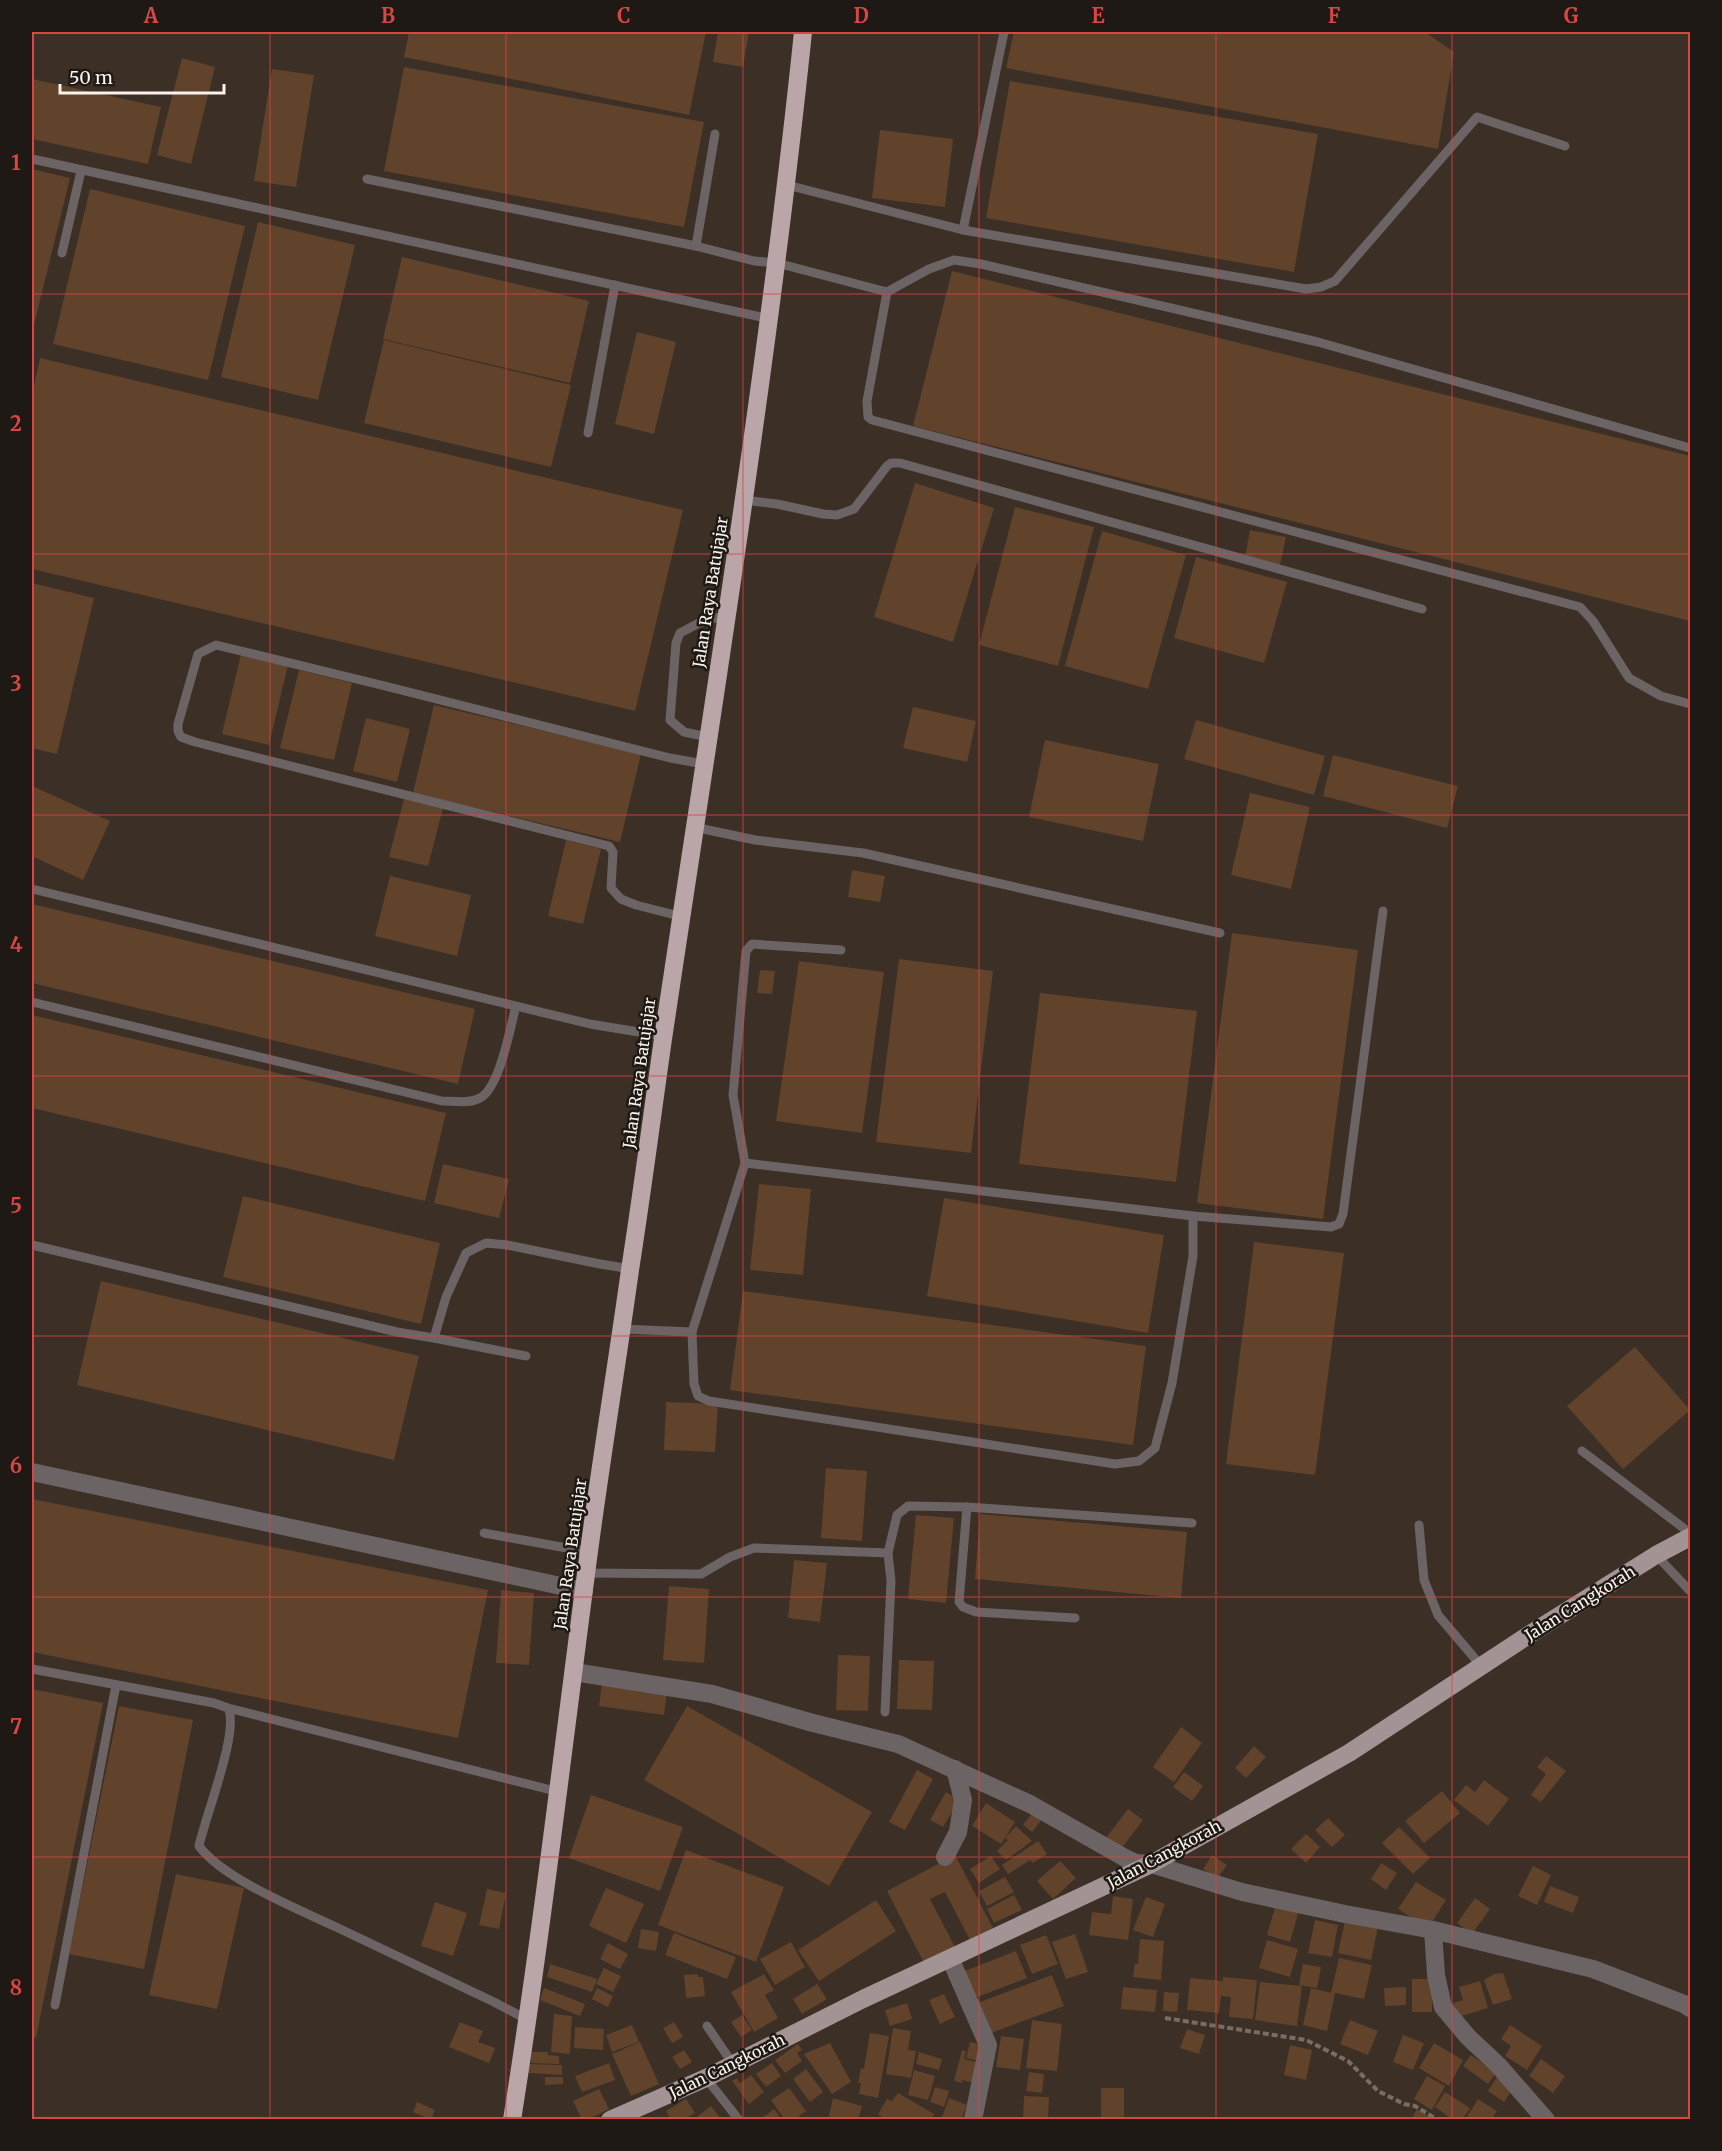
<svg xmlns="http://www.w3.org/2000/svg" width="1722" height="2151" font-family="Merriweather,serif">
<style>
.building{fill:#60432a}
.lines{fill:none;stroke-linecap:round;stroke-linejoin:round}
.path{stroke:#786d65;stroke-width:4;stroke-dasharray:6 3;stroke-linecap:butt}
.lane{stroke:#6b6364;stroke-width:9}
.street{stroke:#6b6364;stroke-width:18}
.primary{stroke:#a49395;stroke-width:18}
.highway{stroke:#baa6a8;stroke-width:18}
.grid{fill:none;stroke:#db4645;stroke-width:1.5;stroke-opacity:0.55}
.labels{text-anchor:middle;stroke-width:5;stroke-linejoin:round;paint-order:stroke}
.street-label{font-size:16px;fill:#faf2ec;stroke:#1e1914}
.neatline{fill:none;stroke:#db4645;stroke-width:2}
.grid-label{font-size:20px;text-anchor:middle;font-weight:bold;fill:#db4645}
</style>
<rect width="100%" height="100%" fill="#3b2f26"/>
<g class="building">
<polygon points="409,32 706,32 689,115 404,57"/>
<polygon points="718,32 749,32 743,67 713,62"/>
<polygon points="1014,32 1425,32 1454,52 1438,149 1006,68"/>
<polygon points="182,58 215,67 191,164 157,155"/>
<polygon points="404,67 704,122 684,227 384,171"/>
<polygon points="272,69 314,75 296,187 254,181"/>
<polygon points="32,79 161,107 148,164 32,139"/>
<polygon points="1010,81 1318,134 1294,272 986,218"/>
<polygon points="880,130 953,139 945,207 872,198"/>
<polygon points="32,169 70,178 32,333"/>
<polygon points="90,189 245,226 208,380 53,344"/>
<polygon points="258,222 355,245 318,400 221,377"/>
<polygon points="402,257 589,301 570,383 383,339"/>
<polygon points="952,271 1690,456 1690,621 913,426"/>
<polygon points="637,332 676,342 654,434 615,424"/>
<polygon points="384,340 571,385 551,467 364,423"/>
<polygon points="40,358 683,510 635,711 32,569 32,395"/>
<polygon points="915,483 994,508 953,642 874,617"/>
<polygon points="1015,507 1094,527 1058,666 979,645"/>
<polygon points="1250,530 1286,537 1280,565 1245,558"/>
<polygon points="1102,531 1186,555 1148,689 1065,666"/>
<polygon points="1196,557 1287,582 1264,663 1174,638"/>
<polygon points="32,583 94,598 57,754 32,748"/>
<polygon points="241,654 288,665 269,745 222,734"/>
<polygon points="299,670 352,683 334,760 280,748"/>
<polygon points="434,705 641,754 620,842 413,793"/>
<polygon points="913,707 976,721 967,762 903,748"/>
<polygon points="366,718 410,729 397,782 353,771"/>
<polygon points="1196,720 1325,756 1314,795 1184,759"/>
<polygon points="1045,740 1159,764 1143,841 1029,817"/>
<polygon points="1333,755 1458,786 1447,828 1323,796"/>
<polygon points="32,786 110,821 83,880 32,856"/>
<polygon points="1250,793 1310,807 1291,889 1231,875"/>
<polygon points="404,799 443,808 428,866 389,857"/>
<polygon points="566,840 601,849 583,924 548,916"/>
<polygon points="852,870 885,876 880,902 848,897"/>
<polygon points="390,876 471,895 457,956 375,936"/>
<polygon points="32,904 475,1009 458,1084 32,983"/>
<polygon points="1232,933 1358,950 1323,1219 1197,1203"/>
<polygon points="899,959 993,971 971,1153 876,1142"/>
<polygon points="799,961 884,972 862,1133 776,1121"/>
<polygon points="760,970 775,971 772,994 757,993"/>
<polygon points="1040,993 1197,1011 1176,1182 1019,1164"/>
<polygon points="32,1015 446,1113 425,1201 32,1108"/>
<polygon points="443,1164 509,1179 499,1218 434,1203"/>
<polygon points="759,1184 811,1189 803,1275 750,1270"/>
<polygon points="243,1196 440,1243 421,1324 223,1277"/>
<polygon points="944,1198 1164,1235 1148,1333 927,1296"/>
<polygon points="1254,1242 1344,1253 1315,1475 1226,1464"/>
<polygon points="101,1281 419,1356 394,1460 77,1385"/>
<polygon points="743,1291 1146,1346 1133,1445 730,1390"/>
<polygon points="1635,1347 1690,1410 1623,1469 1567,1406"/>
<polygon points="666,1402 718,1404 715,1452 664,1450"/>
<polygon points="826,1468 867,1471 862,1541 821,1538"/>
<polygon points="32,1499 488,1590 458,1738 32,1652"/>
<polygon points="980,1514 1187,1532 1181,1598 975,1579"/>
<polygon points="916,1515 954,1518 946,1603 908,1599"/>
<polygon points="794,1560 827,1563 820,1622 788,1618"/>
<polygon points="669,1586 709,1589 704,1663 663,1660"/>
<polygon points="501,1590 534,1593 529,1665 496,1663"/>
<polygon points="838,1655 870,1656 868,1711 836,1710"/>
<polygon points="899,1660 934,1661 932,1710 897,1709"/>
<polygon points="602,1683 667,1692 664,1715 599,1706"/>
<polygon points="32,1689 103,1703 36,2038 32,2037"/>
<polygon points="119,1706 193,1720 144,1969 69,1954"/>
<polygon points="687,1706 872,1812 829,1886 644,1780"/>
<polygon points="1181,1727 1202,1743 1174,1782 1153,1767"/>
<polygon points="1254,1746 1266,1757 1246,1778 1235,1768"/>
<polygon points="1546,1756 1566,1771 1541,1802 1531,1795 1546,1774 1537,1767"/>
<polygon points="917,1770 933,1779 905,1830 889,1822"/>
<polygon points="1184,1772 1203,1786 1192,1801 1173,1787"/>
<polygon points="1484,1780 1509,1799 1488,1826 1454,1800 1466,1785 1475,1792"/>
<polygon points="1442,1791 1460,1813 1424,1843 1405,1821"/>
<polygon points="946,1792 959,1800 943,1827 930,1820"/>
<polygon points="591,1795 683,1827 660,1891 569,1858"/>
<polygon points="986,1803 1015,1822 1001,1844 972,1826"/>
<polygon points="1128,1809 1143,1820 1121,1849 1106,1838"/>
<polygon points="1034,1811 1043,1818 1032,1832 1023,1825"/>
<polygon points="1328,1818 1345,1835 1332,1847 1315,1830"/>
<polygon points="1016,1826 1032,1841 1006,1860 997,1851 1008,1840 1005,1838"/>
<polygon points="1399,1827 1430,1858 1413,1874 1382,1843"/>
<polygon points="1306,1834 1320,1847 1306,1863 1291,1849"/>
<polygon points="1038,1841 1047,1854 1033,1863 1030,1860 1008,1874 1002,1865"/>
<polygon points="686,1850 784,1887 756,1962 658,1925"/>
<polygon points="955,1855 993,1928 970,1940 945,1892 930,1899 955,1947 924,1963 887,1891"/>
<polygon points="1212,1855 1227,1865 1218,1878 1203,1869"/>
<polygon points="991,1856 1000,1869 979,1883 970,1869"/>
<polygon points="1060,1861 1076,1878 1053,1899 1037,1881"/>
<polygon points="1381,1863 1397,1873 1386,1890 1371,1879"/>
<polygon points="1533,1866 1551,1875 1537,1905 1518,1896"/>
<polygon points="176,1874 244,1888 217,2009 149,1995"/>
<polygon points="1005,1877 1014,1892 987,1906 979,1891"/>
<polygon points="1416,1882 1446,1900 1428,1928 1398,1909"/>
<polygon points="1550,1886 1579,1897 1573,1913 1544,1902"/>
<polygon points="606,1888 644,1904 626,1943 589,1926"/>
<polygon points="487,1889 506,1893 499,1929 479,1925"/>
<polygon points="1014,1895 1022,1910 994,1923 987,1909"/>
<polygon points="1113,1896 1133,1899 1128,1940 1089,1935 1092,1912 1111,1914"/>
<polygon points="1146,1897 1165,1904 1153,1937 1133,1930"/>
<polygon points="1475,1898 1490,1909 1472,1934 1457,1923"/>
<polygon points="876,1900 896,1931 819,1981 798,1950"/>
<polygon points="435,1902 467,1913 453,1956 421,1946"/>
<polygon points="1276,1904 1299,1910 1290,1942 1267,1935"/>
<polygon points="1315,1920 1338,1925 1332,1957 1308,1953"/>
<polygon points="1345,1921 1378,1927 1371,1960 1338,1953"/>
<polygon points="641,1929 659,1932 656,1951 638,1948"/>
<polygon points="674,1933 736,1957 727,1979 665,1955"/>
<polygon points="1075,1934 1088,1972 1066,1979 1052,1942"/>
<polygon points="1046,1935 1058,1964 1032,1974 1020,1945"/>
<polygon points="1140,1939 1164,1941 1161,1980 1133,1977 1135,1963 1138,1964"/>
<polygon points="1267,1940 1298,1949 1290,1977 1259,1968"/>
<polygon points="791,1942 805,1967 775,1985 760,1959"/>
<polygon points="608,1943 628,1954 620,1969 600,1959"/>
<polygon points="1016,1951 1027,1978 972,1999 962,1972"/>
<polygon points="1339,1958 1372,1965 1364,1999 1335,1993 1327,2031 1303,2025 1311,1988 1331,1993"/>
<polygon points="550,1964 597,1979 592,1992 547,1977"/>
<polygon points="1303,1964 1321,1967 1317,1988 1299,1985"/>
<polygon points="604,1968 621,1976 613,1992 596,1984"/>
<polygon points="1503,1973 1512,1999 1493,2005 1484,1980 1494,1974"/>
<polygon points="698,1974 698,1977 703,1977 705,1996 686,1998 684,1975"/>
<polygon points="764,1974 774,1990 765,1995 778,2018 754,2032 731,1992"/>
<polygon points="1052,1975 1064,2006 986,2035 975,2004"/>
<polygon points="1223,1977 1257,1980 1253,2019 1229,2017 1231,1997 1221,1996 1219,2013 1187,2010 1190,1978 1223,1981"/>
<rect x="1412" y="1979" width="20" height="33"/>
<polygon points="1480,1981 1488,2008 1458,2017 1453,2003 1463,2000 1459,1987"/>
<polygon points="1260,1982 1302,1986 1297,2026 1255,2020"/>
<polygon points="817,1984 827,1999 802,2014 793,1999"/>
<polygon points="1123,1987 1157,1990 1155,2012 1121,2009"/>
<polygon points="1406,1987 1406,2005 1385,2006 1384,1988"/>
<polygon points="544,1988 585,2004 580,2016 540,2000"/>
<polygon points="597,1988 613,1996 608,2007 592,1999"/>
<polygon points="1164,1992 1179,1993 1177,2012 1163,2011"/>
<polygon points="944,1994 955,2017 940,2024 929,2000"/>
<polygon points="907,2003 912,2019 890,2026 885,2010"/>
<polygon points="554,2014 572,2016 570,2054 551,2052"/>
<polygon points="742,2015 752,2030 741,2037 731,2022"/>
<polygon points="1032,2020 1062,2024 1057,2071 1026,2068"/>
<polygon points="1350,2020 1378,2031 1368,2055 1340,2044"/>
<polygon points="460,2022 483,2031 478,2042 495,2048 489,2063 449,2047"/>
<polygon points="674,2022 683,2037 672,2043 663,2028"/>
<polygon points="632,2025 639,2042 612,2052 606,2035"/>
<polygon points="1510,2025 1542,2046 1527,2070 1505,2056 1511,2046 1501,2039"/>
<polygon points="575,2027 604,2029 603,2050 574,2048"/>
<polygon points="893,2028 911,2031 908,2050 916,2051 911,2078 886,2074"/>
<polygon points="1187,2029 1205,2035 1199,2054 1180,2048"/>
<polygon points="870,2033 889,2036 878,2098 859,2094 861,2083 858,2083 861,2068 864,2069"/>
<polygon points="1403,2035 1424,2043 1413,2070 1393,2062"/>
<polygon points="1001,2036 1024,2039 1020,2070 996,2067"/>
<polygon points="640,2042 659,2084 631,2096 612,2054"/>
<polygon points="970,2042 983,2045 979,2061 966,2058"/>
<polygon points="830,2043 851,2082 832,2094 804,2054"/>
<polygon points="1434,2043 1463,2060 1449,2086 1419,2068"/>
<polygon points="798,2044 802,2050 797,2053 802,2061 785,2073 775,2060"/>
<polygon points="1290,2045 1312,2050 1306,2080 1284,2075"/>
<polygon points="684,2050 692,2062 680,2069 672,2057"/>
<polygon points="962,2050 966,2051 964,2059 979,2063 974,2083 962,2080 962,2083 954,2081"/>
<polygon points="531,2052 548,2052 548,2055 559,2056 559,2064 531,2063"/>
<polygon points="919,2052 942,2059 939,2070 916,2064"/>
<polygon points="1471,2055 1496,2073 1488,2084 1463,2066"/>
<polygon points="1541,2059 1565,2076 1553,2093 1529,2076"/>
<polygon points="609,2063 615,2080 582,2092 575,2076"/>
<polygon points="772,2063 781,2076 766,2087 756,2074"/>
<polygon points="529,2064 562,2065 562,2075 528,2073"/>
<polygon points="806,2069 823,2092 810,2102 793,2079"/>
<polygon points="914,2070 935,2076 928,2100 908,2095"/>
<polygon points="1029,2072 1044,2074 1042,2093 1026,2091"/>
<polygon points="751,2075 764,2092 749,2104 732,2081 737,2078 740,2083"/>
<polygon points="1427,2076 1445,2086 1432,2110 1414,2099"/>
<polygon points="545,2077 563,2077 563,2084 545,2085"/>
<polygon points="1497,2077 1513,2089 1504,2102 1488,2091"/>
<polygon points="935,2087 949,2091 944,2107 930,2102"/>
<polygon points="789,2088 806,2111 794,2120 785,2120 771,2100"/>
<rect x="1101" y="2088" width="23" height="31"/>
<polygon points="599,2089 609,2109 587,2120 582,2120 573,2101"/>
<polygon points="1445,2092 1470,2108 1462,2120 1453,2120 1435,2107"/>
<polygon points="898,2093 934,2114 931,2120 887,2120 878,2114 887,2099 892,2101"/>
<polygon points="1024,2096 1049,2097 1048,2120 1023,2120"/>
<polygon points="833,2098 862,2106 858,2120 828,2120"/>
<polygon points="949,2098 967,2105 961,2120 941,2120"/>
<polygon points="686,2099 695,2113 684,2120 671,2120 666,2111"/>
<polygon points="1478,2099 1497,2111 1491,2120 1465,2120"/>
<polygon points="417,2102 435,2110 431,2120 413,2112"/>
<polygon points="711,2106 722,2120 701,2120 698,2116"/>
<polygon points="774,2109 782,2120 759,2120"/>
<polygon points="1417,2109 1434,2120 1411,2120"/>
</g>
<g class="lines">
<polyline class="path" points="1165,2018 1306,2040 1348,2061 1378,2091 1404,2104 1415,2106 1438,2120"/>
<g class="lane">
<polyline points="32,159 770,319"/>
<polyline points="367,179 696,246 754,261 777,263 887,292 929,269 954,260 981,264 1318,342 1690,448"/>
<polyline points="787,185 963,230 1306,289 1321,287 1335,281 1477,117 1565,146"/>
<polyline points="963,230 1004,32"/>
<polyline points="696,246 715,134"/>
<polyline points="62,253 81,171"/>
<polyline points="887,292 867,401 868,417 872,420 1580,607 1593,621 1629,678 1661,696 1690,704"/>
<polyline points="588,433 615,285"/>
<polyline points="744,500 777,504 823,514 837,515 854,509 887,466 891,463 900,463 1422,609"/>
<polyline points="708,737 684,732 670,720 676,643 680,633 699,623 726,615"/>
<polyline points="694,827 755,840 863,853 1220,933"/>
<path d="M32,889L516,1006C510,1028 500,1087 480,1098C469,1104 454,1101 442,1101L32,1002"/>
<polyline points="683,917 636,905 621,899 611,888 613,852 609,846 195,742 181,737 178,731 178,724 198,654 216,645 381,685 670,758 704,764"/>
<polyline points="841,950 752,944 746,951 733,1095 745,1163 692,1332 694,1384 698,1396 709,1401 1115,1464 1139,1461 1155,1448 1172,1383 1193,1256 1193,1216"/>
<polyline points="516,1006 590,1024 663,1036"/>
<polyline points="745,1163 1193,1216 1331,1227 1339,1224 1343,1214 1383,911"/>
<polyline points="32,1245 397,1332 434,1338 446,1297 466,1253 486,1243 507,1245 600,1264 631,1269"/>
<polyline points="622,1329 692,1332"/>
<polyline points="434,1338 526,1356"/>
<polyline points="1582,1451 1690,1533"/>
<polyline points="967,1507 959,1602 963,1607 976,1612 1075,1618"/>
<polyline points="1419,1525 1424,1580 1438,1615 1482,1667"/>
<polyline points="484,1533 589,1552"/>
<polyline points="1656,1555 1690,1591"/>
<polyline points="586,1573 701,1574 730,1557 754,1548 888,1553 897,1515 908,1506 967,1507 1192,1523"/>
<path d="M32,1669L214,1703L228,1708C240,1730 205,1817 199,1846C223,1879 298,1909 336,1927C389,1952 441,1977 494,2002L528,2020"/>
<polyline points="228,1708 559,1792"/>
<polyline points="885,1712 891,1581 888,1553"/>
<polyline points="55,2005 116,1685"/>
<polyline points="707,2026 733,2064"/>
<polyline points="706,2078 739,2120"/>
</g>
<g class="street">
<polyline points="32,1472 584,1591"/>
<polyline points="574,1672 712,1694 813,1723 898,1744 1030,1804 1127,1859 1136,1863 1151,1864 1242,1892 1345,1914 1433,1930 1593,1969 1684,2004 1690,2008"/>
<polyline points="945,1857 958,1832 963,1800 955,1769"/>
<polyline points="1433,1930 1436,1975 1443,2007 1468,2037 1498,2065 1546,2120"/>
<polyline points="950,1958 988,2045 973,2120"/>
</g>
<polyline class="primary" points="610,2120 706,2078 863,1999 1151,1864 1349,1753 1527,1636 1656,1555 1690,1537"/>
<path class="highway" d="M512,2120C541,1938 562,1756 586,1574C599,1472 616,1371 630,1270C642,1193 652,1116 663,1039C713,703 768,369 803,32"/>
</g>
<path class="grid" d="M270,32V2120M506,32V2120M743,32V2120M979,32V2120M1216,32V2120M1452,32V2120M32,294H1690M32,554H1690M32,815H1690M32,1076H1690M32,1336H1690M32,1597H1690M32,1857H1690"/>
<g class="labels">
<g class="street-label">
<text transform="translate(710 592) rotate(-81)" y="6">Jalan Raya Batujajar</text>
<text transform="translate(639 1073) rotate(-82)" y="6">Jalan Raya Batujajar</text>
<text transform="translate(570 1554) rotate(-82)" y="6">Jalan Raya Batujajar</text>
<text transform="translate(1580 1603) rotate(-32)" y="6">Jalan Cangkorah</text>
<text transform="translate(1164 1854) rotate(-28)" y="6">Jalan Cangkorah</text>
<text transform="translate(727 2066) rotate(-26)" y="6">Jalan Cangkorah</text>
</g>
</g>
<rect width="1722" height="2151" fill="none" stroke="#1e1914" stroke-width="66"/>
<path d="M60 84v9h164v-9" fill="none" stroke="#faf2ec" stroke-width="3"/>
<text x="69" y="84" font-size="18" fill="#faf2ec" stroke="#1e1914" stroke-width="4.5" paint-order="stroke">50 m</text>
<rect x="33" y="33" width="1656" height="2085" class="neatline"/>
<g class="grid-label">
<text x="151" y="23">A</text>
<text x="388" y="23">B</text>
<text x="624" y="23">C</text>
<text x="861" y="23">D</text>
<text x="1098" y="23">E</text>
<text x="1334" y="23">F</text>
<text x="1571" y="23">G</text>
<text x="16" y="170">1</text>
<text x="16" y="431">2</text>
<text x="16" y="691">3</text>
<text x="16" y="952">4</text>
<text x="16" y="1213">5</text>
<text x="16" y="1473">6</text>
<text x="16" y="1734">7</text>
<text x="16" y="1995">8</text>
</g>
</svg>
